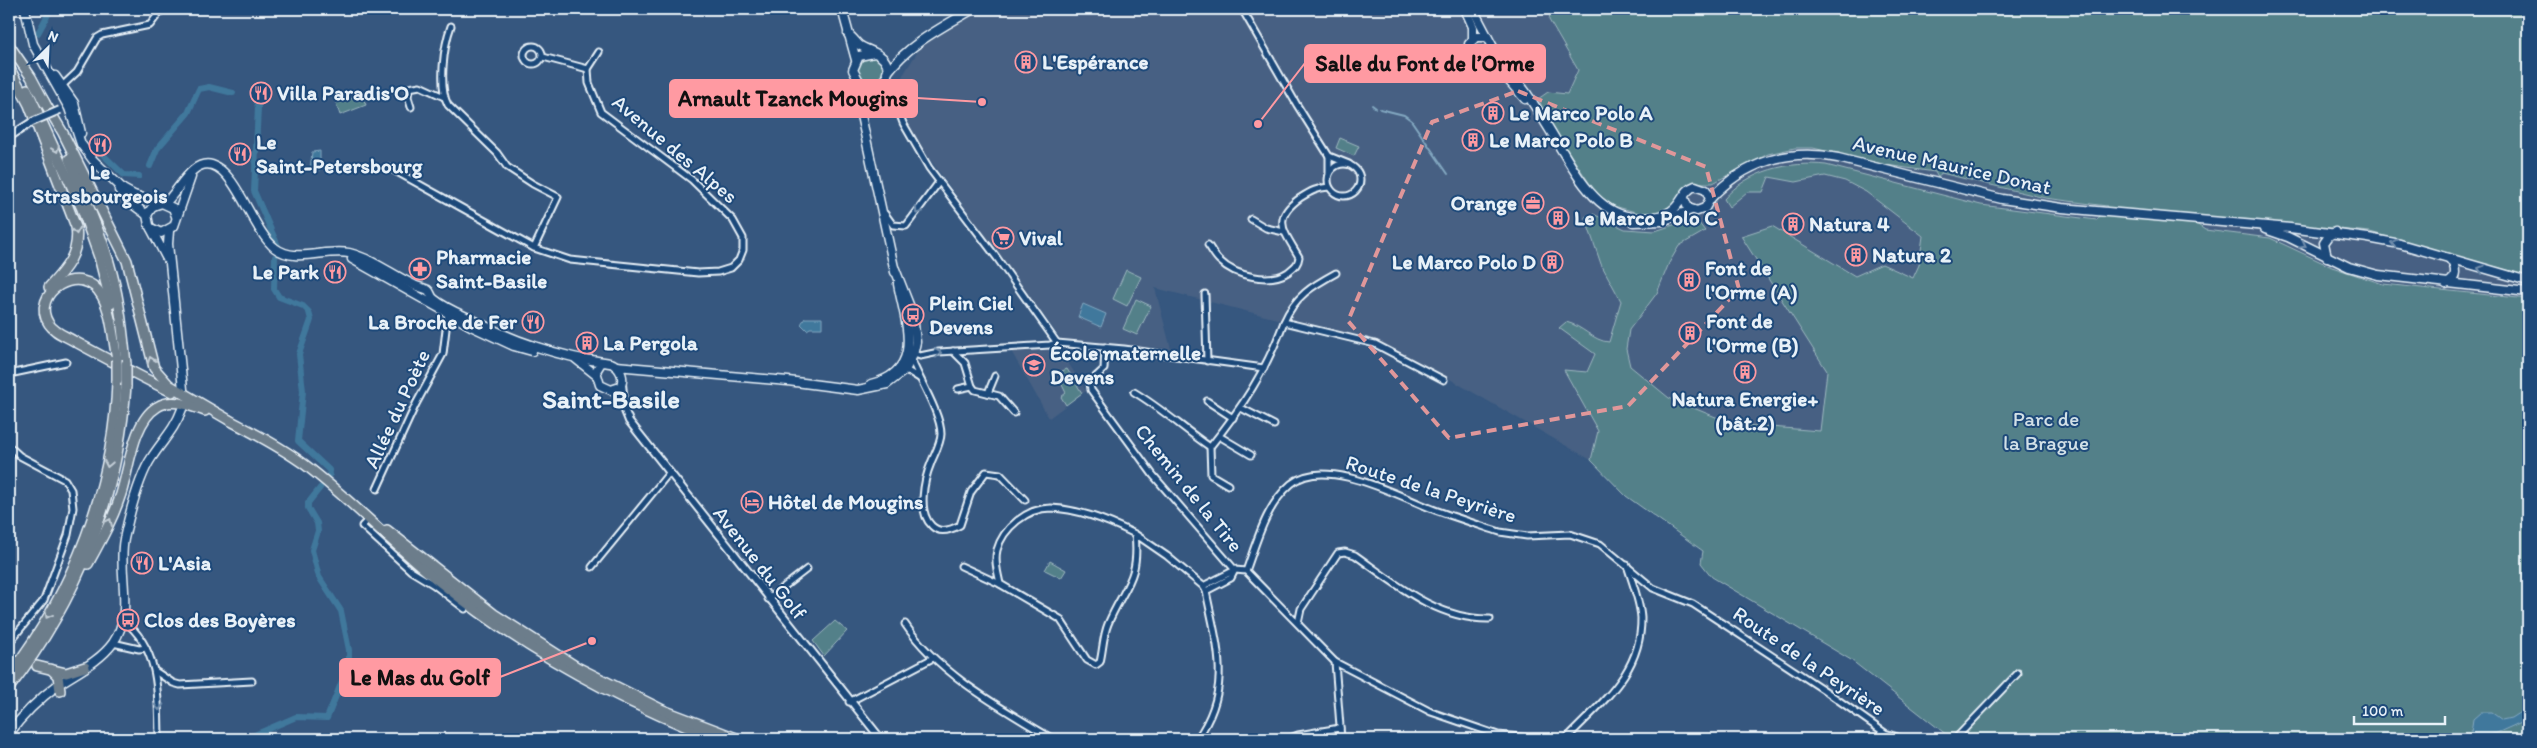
<svg xmlns="http://www.w3.org/2000/svg" width="2537" height="748" font-family="Itim,sans-serif">
<style>
.built{fill:#466083}
.green{fill:#538089;stroke:#9eb8c0}
.water{fill:#40789c;stroke:#83a8c1}
.lines{fill:none;stroke-linecap:round;stroke-linejoin:round}
.stream{stroke:#83a8c1;stroke-width:2}
.canal{stroke:#40789c;stroke-width:6}
.minor-casing{stroke:#e8f1f8;stroke-width:9}
.tertiary-casing{stroke:#e8f1f8;stroke-width:10}
.secondary-casing{stroke:#e8f1f8;stroke-width:11}
.primary-casing{stroke:#e8f1f8;stroke-width:12}
.trunk-casing{stroke:#e8f1f8;stroke-width:12}
.minor{stroke:#1f4a7a;stroke-width:5}
.tertiary{stroke:#1f4a7a;stroke-width:6}
.secondary{stroke:#1f4a7a;stroke-width:8}
.primary{stroke:#6c7d8b;stroke-width:9}
.trunk{stroke:#6c7d8b;stroke-width:9}
.tertiary-bridge-casing{stroke:#e8f1f8;stroke-width:10;stroke-linecap:butt}
.trunk-bridge-casing{stroke:#e8f1f8;stroke-width:12;stroke-linecap:butt}
.tertiary-bridge{stroke:#1f4a7a;stroke-width:6}
.trunk-bridge{stroke:#6c7d8b;stroke-width:9}
.oneway{stroke:#c3ced7}
.oneway2{stroke:#6f8dac}
.marked{fill:none;stroke:#e0979a;stroke-width:4;stroke-dasharray:10 6;stroke-linejoin:round}
.labels{text-anchor:middle;stroke-width:4;stroke-linejoin:round;paint-order:stroke}
.poi-label{font-size:21px;font-weight:bold;fill:#e8f1f8;stroke:#1f4a7a;text-anchor:start}
.street-label{font-size:21px;fill:#e8f1f8;stroke:#1f4a7a}
.park-label{font-size:21px;fill:#d2e0e7;stroke:#1f4a7a}
.district-label{font-size:26px;font-weight:bold;fill:#e8f1f8;stroke:#1f4a7a}
.leader{fill:none;stroke:#ff9aa2;stroke-width:2}
.callout-dot{fill:#ff9aa2;stroke:#1f4a7a;stroke-width:2}
.callout{fill:#ff9aa2;stroke:#ff9aa2;stroke-width:2}
.callout-label{font-size:22px;text-anchor:middle;font-weight:bold;fill:#111}
</style>
<rect width="100%" height="100%" fill="#36577f"/>
<filter id="ink" filterUnits="userSpaceOnUse"><feTurbulence type="fractalNoise" baseFrequency=".02" numOctaves="2"/><feDisplacementMap in="SourceGraphic" scale="10" xChannelSelector="R" yChannelSelector="G"/><feConvolveMatrix kernelMatrix="1 2 1 2 8 2 1 2 1" color-interpolation-filters="sRGB"/></filter>
<g filter="url(#ink)">
<g class="built">
<polygon points="973,9 2528,9 2528,739 1953,738 1851,660 1712,577 1701,563 1703,551 1626,496 1591,460 1446,377 1375,344 1155,288 1171,349 1063,342 929,158 911,129 896,86 932,29"/>
<polygon points="1057,350 1062,353 1086,391 1049,418 1011,351"/>
</g>
<g class="green">
<path d="M1551,9H2528V276L2370,232L2182,214L2205,230L2270,238L2332,267L2383,284L2528,299V739H1952L1851,660L1712,577L1701,563L1703,551L1626,496L1591,460L1598,431L1564,370L1587,372L1595,354L1559,328L1566,322C1583,326 1593,341 1609,342L1621,301L1601,264L1585,217L1593,214L1625,229L1655,231L1695,218L1705,231L1679,246L1669,263L1657,293L1629,330L1626,349L1630,366L1669,398L1733,424L1820,431L1827,371L1741,236L1772,226L1855,276L1882,264L1913,278L1919,265L1923,236L1866,192L1845,181L1825,176L1796,182L1769,177L1763,192H1747L1729,207L1724,199C1748,170 1790,161 1826,165L1981,205L2097,220L2107,206L2045,198L1941,173L1938,178L1935,172L1886,165L1813,148H1795L1768,154L1713,183H1695L1676,206L1663,212L1639,213L1614,206L1596,193L1556,133L1538,99L1548,92L1567,94L1578,70L1549,20Z"/>
<circle cx="870" cy="69" r="13"/>
<polygon points="362,95 366,105 340,115 336,103"/>
<polygon points="1340,138 1359,146 1354,156 1336,148"/>
<polygon points="1126,270 1141,277 1127,306 1113,299"/>
<polygon points="1136,299 1151,306 1137,335 1123,329"/>
<polygon points="1067,369 1082,393 1066,405 1061,397 1066,393 1061,383 1067,379 1062,371"/>
<polygon points="1050,561 1066,570 1061,578 1045,570"/>
<polygon points="835,621 847,631 824,656 813,641"/>
</g>
<g class="water">
<polygon points="320,151 320,170 310,171 312,152"/>
<polygon points="1083,304 1106,314 1101,327 1078,317"/>
<polygon points="805,318 822,318 822,328 810,328 807,330 801,324"/>
<polygon points="2528,707 2528,719 2497,733 2470,739 2473,719 2481,712 2491,712 2502,720 2511,718"/>
</g>
<g class="lines">
<g class="stream">
<polyline points="1372,105 1376,108"/>
<polyline points="1380,109 1404,115 1411,120 1448,174"/>
</g>
<g class="canal">
<polyline points="38,33 51,9"/>
<polyline points="256,101 258,107 254,191 278,246"/>
<polyline points="95,147 124,175 139,176"/>
<polyline points="150,166 157,149 188,113 199,89 209,87 233,93"/>
<polyline points="275,257 274,289 279,297 303,306 309,312 311,320 299,354 303,391 298,441 329,470 330,474"/>
<polyline points="245,739 296,717 327,718 349,664 349,650 341,611 319,577 312,550 318,531 317,523 308,508 308,503 320,488"/>
</g>
<g class="minor-casing">
<g id="minor">
<polyline points="1242,9 1297,105 1329,156 1349,164"/>
<path d="M451,26C444,45 438,86 448,105L497,153L507,167L533,184L558,197L534,248"/>
<circle cx="533" cy="55" r="9"/>
<polyline points="543,57 588,69"/>
<polyline points="886,77 903,123 929,168 997,258 1057,343"/>
<polyline points="878,85 892,94"/>
<polyline points="61,87 77,72 97,38 102,35 150,25 162,9"/>
<polyline points="411,107 408,97 409,88 420,86 444,97"/>
<circle cx="1344" cy="180" r="16"/>
<polyline points="388,167 534,248 570,260 698,273 718,272 731,268 739,260 743,250 743,238 733,220 692,180 601,112 589,83 588,69 599,52"/>
<polyline points="1329,173 1329,156"/>
<polyline points="885,214 893,225 906,226 939,182"/>
<polyline points="1251,219 1266,228 1284,232"/>
<path d="M1208,245C1212,250 1215,257 1220,261C1235,276 1270,284 1288,272C1294,267 1298,265 1299,257C1284,231 1271,219 1300,198C1311,191 1317,188 1329,187"/>
<polyline points="1205,294 1207,361"/>
<path d="M1284,322C1295,296 1312,286 1336,273"/>
<polyline points="1105,347 1104,369 1090,382 1091,390 1153,475 1235,570 1246,571 1335,662 1341,739"/>
<polyline points="953,351 965,363 972,386 975,390 999,396 1014,413"/>
<polyline points="911,353 920,356 939,352 1050,345 1057,343 1124,349 1264,368"/>
<path d="M909,359L913,363C921,382 941,415 941,434C941,443 934,455 931,463C924,480 917,512 932,526C940,534 951,530 960,525L971,492L986,472L1000,474L1025,500"/>
<polyline points="903,368 919,378"/>
<polyline points="9,374 66,362"/>
<polyline points="958,389 972,386"/>
<path d="M1134,392C1161,408 1184,429 1210,447C1243,406 1266,371 1284,322L1375,344L1444,380"/>
<polyline points="988,393 995,376"/>
<polyline points="1207,401 1233,418"/>
<polyline points="1241,408 1274,425"/>
<polyline points="1219,436 1251,455"/>
<polyline points="9,446 20,456 65,480 71,490 73,508 68,535 44,600 9,643"/>
<polyline points="1210,447 1211,475 1228,485"/>
<polyline points="377,489 416,404 443,354 448,313"/>
<polyline points="369,519 362,526 411,571 434,585 465,609"/>
<path d="M1135,534C1109,521 1080,509 1051,508C1027,508 1003,528 997,550C994,562 998,573 1000,584L1060,619L1087,660L1096,665L1100,662C1103,650 1103,636 1108,624C1124,586 1140,580 1135,534L1167,556L1203,586"/>
<polyline points="961,566 1000,584"/>
<polyline points="592,567 669,473"/>
<polygon points="1235,570 1231,578 1206,591 1203,586"/>
<path d="M1246,571C1257,541 1266,505 1291,484C1325,455 1400,497 1435,510C1457,518 1479,525 1500,532L1527,536L1570,534L1600,544L1653,588L1693,604L1824,690L1885,733L1903,739"/>
<polyline points="768,599 807,569"/>
<path d="M123,620C161,649 158,697 159,739"/>
<path d="M1298,623L1301,609L1338,553L1345,552L1355,555C1396,584 1437,620 1490,619"/>
<path d="M905,624C938,674 1003,709 1053,739"/>
<polyline points="113,643 139,649 146,648"/>
<polyline points="1335,662 1431,712 1498,735 1545,739"/>
<polyline points="155,671 173,683 180,685 252,681"/>
<polyline points="849,702 933,658"/>
<path d="M1197,739C1233,688 1217,647 1206,591"/>
<polyline points="1288,739 1298,735 1340,728"/>
<path d="M1566,739C1601,702 1642,673 1641,618C1640,601 1632,582 1627,565"/>
<polyline points="1955,739 2018,673"/>
</g>
</g>
<g class="tertiary-casing">
<g id="tertiary">
<polyline points="9,137 32,122"/>
<polyline points="622,384 625,411 629,421 881,739"/>
<polyline points="611,390 624,401"/>
</g>
</g>
<g class="secondary-casing">
<g id="secondary">
<polyline points="25,9 33,44 69,108 81,144 93,160 123,189 134,195 160,203"/>
<polyline points="842,9 856,60"/>
<polyline points="1465,9 1473,27 1473,39"/>
<polyline points="1473,9 1494,49 1492,55 1486,60 1474,60 1469,53 1469,44 1476,37 1487,37"/>
<path d="M848,34C852,37 855,41 859,45C868,51 883,53 887,65C892,82 873,90 860,83L853,70L859,56L874,53"/>
<path d="M1493,52C1503,69 1519,80 1529,97C1540,114 1551,131 1561,149C1583,186 1607,228 1659,216C1683,211 1680,191 1695,186L1706,190L1710,199L1705,208L1697,211L1688,208L1684,198"/>
<polyline points="1483,61 1504,75 1525,99"/>
<path d="M887,73C908,44 943,27 973,9"/>
<polyline points="55,76 74,103 81,133"/>
<polyline points="856,79 857,97 895,272"/>
<polyline points="862,110 863,98 870,87"/>
<polyline points="119,190 127,200 147,215"/>
<path d="M1710,199C1744,162 1788,148 1838,158L2002,199L2062,208L2290,228L2368,238L2400,244L2528,281"/>
<path d="M165,203C178,193 191,159 212,165C237,172 253,231 275,248C296,264 326,248 349,253C373,259 392,275 414,285C418,287 424,288 428,290C431,292 430,296 434,299C446,309 463,315 477,322C508,338 539,349 573,357C581,359 609,362 613,364C621,369 625,379 620,387L611,390L600,385L596,371L601,363"/>
<polyline points="1633,222 1662,221 1691,210"/>
<polyline points="151,228 161,233 174,226 191,177"/>
<polyline points="2265,229 2288,237 2349,267 2378,275 2528,292"/>
<polyline points="169,231 168,244 183,389"/>
<polyline points="2327,257 2324,243 2329,236 2335,232"/>
<polyline points="167,259 149,225 147,215 153,206 162,203 173,208 176,216"/>
<polyline points="352,259 471,326 514,346 532,351"/>
<path d="M2446,284C2458,279 2457,267 2449,258"/>
<polyline points="576,359 596,375"/>
<polyline points="616,366 788,381 858,390 887,384 905,370 913,355 916,342 913,315 895,269"/>
<path d="M871,384C926,371 905,322 898,284"/>
<path d="M9,734C23,714 39,699 59,684C77,672 100,661 113,643C135,611 117,574 124,539C129,516 139,476 152,457C163,440 175,429 182,409"/>
</g>
</g>
<g class="primary-casing">
<g id="primary">
<path d="M229,420C254,433 281,447 304,464C352,500 393,545 441,583C524,650 616,700 716,739"/>
<polyline points="387,530 494,614 577,667 663,710 739,739"/>
</g>
</g>
<g class="trunk-casing">
<g id="trunk">
<polyline points="9,45 31,77 45,103"/>
<path d="M9,67L29,105L76,227C80,253 66,269 49,287"/>
<polyline points="27,89 82,209 99,257 111,304"/>
<polyline points="42,98 63,133 127,261 154,368 169,385 229,420"/>
<path d="M69,159C84,197 102,234 112,273C120,303 123,334 126,364"/>
<path d="M117,359C113,340 112,314 102,296C82,260 28,293 49,324C55,333 66,336 74,341C107,359 139,376 172,392"/>
<path d="M88,564C100,542 113,519 121,494C129,469 133,421 157,407C172,397 190,406 205,411"/>
<polyline points="9,659 12,658"/>
<polyline points="37,666 66,673 85,667"/>
<polyline points="52,670 58,676 60,691"/>
<path d="M9,675C73,592 114,486 117,381"/>
<path d="M9,688C78,600 118,497 126,386"/>
</g>
</g>
<use href="#minor" class="minor"/>
<use href="#tertiary" class="tertiary"/>
<use href="#secondary" class="secondary"/>
<use href="#primary" class="primary"/>
<use href="#trunk" class="trunk"/>
<g class="tertiary-bridge-casing">
<polyline id="tertiary-bridge" points="32,122 60,110"/>
</g>
<g class="trunk-bridge-casing">
<g id="trunk-bridge">
<polyline points="117,359 117,381"/>
<polyline points="126,364 126,386"/>
</g>
</g>
<use href="#tertiary-bridge" class="tertiary-bridge"/>
<use href="#trunk-bridge" class="trunk-bridge"/>
</g>
<defs><path id="oneway-chevron" d="M-2-3.5L2.5 0L-2 3.5" fill="none" stroke-width="1.6" stroke-linecap="round" stroke-linejoin="round" transform="scale(1.25)"/></defs>
<g class="oneway">
<use href="#oneway-chevron" transform="translate(56 149) rotate(67)"/>
<use href="#oneway-chevron" transform="translate(76 231) rotate(81)"/>
<use href="#oneway-chevron" transform="translate(151 360) rotate(-109)"/>
<use href="#oneway-chevron" transform="translate(108 464) rotate(101)"/>
<use href="#oneway-chevron" transform="translate(109 522) rotate(-65)"/>
<use href="#oneway-chevron" transform="translate(48 615) rotate(119)"/>
</g>
<g class="oneway2">
<use href="#oneway-chevron" transform="translate(918 211) rotate(125)"/>
<use href="#oneway-chevron" transform="translate(2394 243) rotate(-167)"/>
<use href="#oneway-chevron" transform="translate(2303 245) rotate(27)"/>
<use href="#oneway-chevron" transform="translate(2481 269) rotate(-163)"/>
<use href="#oneway-chevron" transform="translate(938 353) rotate(-7)"/>
<use href="#oneway-chevron" transform="translate(159 707) rotate(89)"/>
</g>
</g>
<path class="marked" d="M1518,91L1706,167L1739,289L1628,406L1449,438L1348,321L1432,122Z"/>
<defs>
<g id="building-ring" transform="scale(1.125)"><circle r="9.5" fill="#1f4a7a" stroke="#ff9aa2" stroke-width="1.5"/><path d="M-4-6H4V6H1V3H-1V6H-4ZM-2.5-4.3h1.7v1.8h-1.7ZM.8-4.3h1.7v1.8H.8ZM-2.5-1h1.7V.8h-1.7ZM.8-1h1.7V.8H.8Z" fill="#ff9aa2"/></g>
<g id="restaurant-ring" transform="scale(1.125)"><circle r="9.5" fill="#1f4a7a" stroke="#ff9aa2" stroke-width="1.5"/><path d="M-5-6h1v4h1v-4h1v4h1v-4h1v5L-1.5 .5V6h-2V.5L-5-1ZM5-6V6H3V1.5H1.5Q1.5-4 5-6Z" fill="#ff9aa2"/></g>
<g id="office-ring" transform="scale(1.125)"><circle r="9.5" fill="#1f4a7a" stroke="#ff9aa2" stroke-width="1.5"/><path d="M-6-3h4V-5.5h4V-3h4V5H-6ZM-1-4.5V-3h2v-1.5ZM-6 0V1H6V0Z" fill="#ff9aa2"/></g>
<g id="supermarket-ring" transform="scale(1.125)"><circle r="9.5" fill="#1f4a7a" stroke="#ff9aa2" stroke-width="1.5"/><path d="M-6-5.5h2.5l.6 2H6L4.5 2H-2.5L-4.4-4H-6ZM-1.5 3.2a1.3 1.3 0 1 0 .1 0ZM3 3.2a1.3 1.3 0 1 0 .1 0Z" fill="#ff9aa2"/></g>
<g id="pharmacy-ring" transform="scale(1.125)"><circle r="9.5" fill="#1f4a7a" stroke="#ff9aa2" stroke-width="1.5"/><path d="M-2-6h4v4h4v4h-4v4h-4v-4h-4v-4h4Z" fill="#ff9aa2"/></g>
<g id="bus-ring" transform="scale(1.125)"><circle r="9.5" fill="#1f4a7a" stroke="#ff9aa2" stroke-width="1.5"/><path d="M-5-6H5V4H4V6H2V4H-2V6H-4V4H-5ZM-3.5-4V0h7V-4ZM-3.5 1.2v1.5H-2V1.2ZM2 1.2v1.5H3.5V1.2Z" fill="#ff9aa2"/></g>
<g id="school-ring" transform="scale(1.125)"><circle r="9.5" fill="#1f4a7a" stroke="#ff9aa2" stroke-width="1.5"/><path d="M0-5L7-2L0 1L-7-2ZM-4 1L0 2.5L4 1V4Q0 6-4 4Z" fill="#ff9aa2"/></g>
<g id="hotel-ring" transform="scale(1.125)"><circle r="9.5" fill="#1f4a7a" stroke="#ff9aa2" stroke-width="1.5"/><path d="M-6-4.5h1.5V1H6V5H4.5V3h-9V5H-6ZM-4 0a1.8 1.8 0 1 1 3.6 0ZM.5 0V-2.5h3Q6-2.5 6 0Z" fill="#ff9aa2"/></g>
</defs>
<g fill-rule="evenodd">
<use href="#building-ring" x="1026" y="62"/>
<use href="#restaurant-ring" x="261" y="93"/>
<use href="#building-ring" x="1493" y="113"/>
<use href="#building-ring" x="1473" y="140"/>
<use href="#restaurant-ring" x="100" y="145"/>
<use href="#restaurant-ring" x="240" y="154"/>
<use href="#office-ring" x="1533" y="203"/>
<use href="#building-ring" x="1558" y="218"/>
<use href="#building-ring" x="1793" y="224"/>
<use href="#supermarket-ring" x="1003" y="238"/>
<use href="#building-ring" x="1856" y="255"/>
<use href="#building-ring" x="1552" y="262"/>
<use href="#pharmacy-ring" x="420" y="269"/>
<use href="#restaurant-ring" x="335" y="272"/>
<use href="#building-ring" x="1689" y="280"/>
<use href="#bus-ring" x="913" y="315"/>
<use href="#restaurant-ring" x="533" y="322"/>
<use href="#building-ring" x="1690" y="333"/>
<use href="#building-ring" x="587" y="343"/>
<use href="#school-ring" x="1034" y="365"/>
<use href="#building-ring" x="1745" y="372"/>
<use href="#hotel-ring" x="752" y="502"/>
<use href="#restaurant-ring" x="142" y="563"/>
<use href="#bus-ring" x="128" y="620"/>
</g>
<g class="labels">
<g class="poi-label">
<text x="1042" y="69">L'Espérance</text>
<text x="277" y="100">Villa Paradis'O</text>
<text x="1509" y="120">Le Marco Polo A</text>
<text x="1489" y="147">Le Marco Polo B</text>
<text x="256" y="149">Le<tspan x="256" dy="24">Saint-Petersbourg</tspan></text>
<text x="100" y="179" text-anchor="middle">Le<tspan x="100" dy="24">Strasbourgeois</tspan></text>
<text x="1517" y="210" text-anchor="end">Orange</text>
<text x="1574" y="225">Le Marco Polo C</text>
<text x="1809" y="231">Natura 4</text>
<text x="1019" y="245">Vival</text>
<text x="1872" y="262">Natura 2</text>
<text x="436" y="264">Pharmacie<tspan x="436" dy="24">Saint-Basile</tspan></text>
<text x="1536" y="269" text-anchor="end">Le Marco Polo D</text>
<text x="1705" y="275">Font de<tspan x="1705" dy="24">l'Orme (A)</tspan></text>
<text x="319" y="279" text-anchor="end">Le Park</text>
<text x="929" y="310">Plein Ciel<tspan x="929" dy="24">Devens</tspan></text>
<text x="1706" y="328">Font de<tspan x="1706" dy="24">l'Orme (B)</tspan></text>
<text x="517" y="329" text-anchor="end">La Broche de Fer</text>
<text x="603" y="350">La Pergola</text>
<text x="1050" y="360">École maternelle<tspan x="1050" dy="24">Devens</tspan></text>
<text x="1745" y="406" text-anchor="middle">Natura Energie+<tspan x="1745" dy="24">(bât.2)</tspan></text>
<text x="768" y="509">Hôtel de Mougins</text>
<text x="158" y="570">L'Asia</text>
<text x="144" y="627">Clos des Boyères</text>
</g>
<g class="street-label">
<text transform="translate(675 149) rotate(40)" y="7">Avenue des Alpes</text>
<text transform="translate(1952 165) rotate(13)" y="7">Avenue Maurice Donat</text>
<text transform="translate(397 409) rotate(-65)" y="7">Allée du Poète</text>
<text transform="translate(1189 488) rotate(51)" y="7">Chemin de la Tire</text>
<text transform="translate(1431 489) rotate(18)" y="7">Route de la Peyrière</text>
<text transform="translate(760 563) rotate(52)" y="7">Avenue du Golf</text>
<text transform="translate(1809 661) rotate(34)" y="7">Route de la Peyrière</text>
</g>
<g class="park-label">
<text x="2046" y="426">Parc de<tspan x="2046" dy="24">la Brague</tspan></text>
</g>
<g class="district-label">
<text x="611" y="408">Saint-Basile</text>
</g>
</g>
<path class="leader" d="M1258 124L1305 63M982 102L917 98M592 641L500 677"/>
<g class="callout-dot">
<circle cx="1258" cy="124" r="5"/>
<circle cx="982" cy="102" r="5"/>
<circle cx="592" cy="641" r="5"/>
</g>
<g class="callout">
<rect x="1305" y="45" width="240" height="37" rx="5"/>
<rect x="670" y="80" width="247" height="37" rx="5"/>
<rect x="340" y="659" width="160" height="37" rx="5"/>
</g>
<g class="callout-label">
<text x="1425" y="71">Salle du Font de l’Orme</text>
<text x="793" y="106">Arnault Tzanck Mougins</text>
<text x="420" y="685">Le Mas du Golf</text>
</g>
<rect width="2537" height="748" fill="none" stroke="#1f4a7a" stroke-width="30"/>
<rect x="15" y="15" width="2507" height="718" fill="none" stroke="#e8f1f8" stroke-width="2" filter="url(#ink)"/>
<g transform="translate(48 48) rotate(24)" stroke="#1f4a7a" stroke-width="4" paint-order="stroke">
<path d="M0-4L9 19L0 12L-9 19Z" fill="#e8f1f8"/>
<text y="-8" font-size="14" font-weight="bold" text-anchor="middle" fill="#e8f1f8">N</text>
</g>
<path d="M2354 716v8h91v-8" fill="none" stroke="#e8f1f8" stroke-width="2.5"/>
<text x="2362" y="716" font-size="15" fill="#e8f1f8" stroke="#1f4a7a" stroke-width="4" paint-order="stroke">100 m</text>
</svg>
